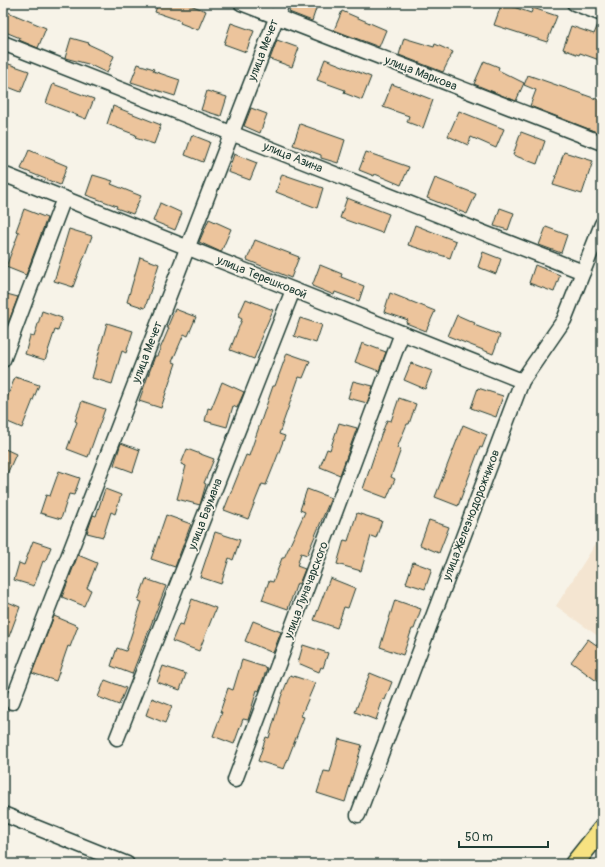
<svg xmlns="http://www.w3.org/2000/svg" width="605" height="867" font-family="Pangolin,sans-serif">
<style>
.built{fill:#f4e5d1}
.building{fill:#ecc49c;stroke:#1f3d34}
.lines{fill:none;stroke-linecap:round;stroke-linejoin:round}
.minor-casing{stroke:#1f3d34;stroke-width:17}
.major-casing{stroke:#1f3d34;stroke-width:21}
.minor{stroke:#f7f3e8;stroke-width:14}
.major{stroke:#f7e281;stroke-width:18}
.labels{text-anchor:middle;stroke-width:3.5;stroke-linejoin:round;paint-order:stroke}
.street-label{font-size:12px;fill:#1f3d34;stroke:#f7f3e8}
</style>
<rect width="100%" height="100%" fill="#f7f3e8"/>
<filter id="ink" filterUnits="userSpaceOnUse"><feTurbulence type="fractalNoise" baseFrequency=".025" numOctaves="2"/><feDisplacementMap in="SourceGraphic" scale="8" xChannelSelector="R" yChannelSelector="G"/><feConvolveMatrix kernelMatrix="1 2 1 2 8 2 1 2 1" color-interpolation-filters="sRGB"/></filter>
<g filter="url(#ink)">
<polygon class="built" points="602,534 602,639 556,606"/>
<g class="building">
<polygon points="158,3 185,3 206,11 198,30 180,23 181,21 155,12"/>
<polygon points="292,3 318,3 312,21 289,12"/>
<polygon points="502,3 531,13 533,8 557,16 547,42 494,25"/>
<polygon points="3,10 46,28 38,48 19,40 20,38 3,31"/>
<polygon points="342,11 386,30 379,47 334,30"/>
<polygon points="599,22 602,22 602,61 580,53 579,55 563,49 571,26 594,34"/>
<polygon points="231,23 254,31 246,52 224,44"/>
<polygon points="71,38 89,43 88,44 114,56 107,73 88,64 65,58"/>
<polygon points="404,38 434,47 435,44 453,52 443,72 399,55"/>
<polygon points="277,40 299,48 292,67 270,59"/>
<polygon points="325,59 371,77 362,100 344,93 345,90 317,80"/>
<polygon points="484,61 499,67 498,70 524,83 516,101 474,84"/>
<polygon points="3,62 29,71 21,92 3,85"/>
<polygon points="138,64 154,69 153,71 180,80 175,96 131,82"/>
<polygon points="528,75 602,101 602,124 599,133 530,106 536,90 524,85"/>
<polygon points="53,84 94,99 86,119 46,103"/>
<polygon points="392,84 433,100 423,128 407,122 409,116 383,107"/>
<polygon points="207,91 227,97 221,116 201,110"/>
<polygon points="113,106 161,125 154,144 135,138 136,135 107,124"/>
<polygon points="251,108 267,114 260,133 244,126"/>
<polygon points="459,111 504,129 496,148 471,137 468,145 448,136"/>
<polygon points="300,124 345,140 338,163 321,158 321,155 293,145"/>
<polygon points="521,132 545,141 537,164 513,155"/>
<polygon points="192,135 210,142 203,162 185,155"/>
<polygon points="29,150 67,166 60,185 21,169"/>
<polygon points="366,152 409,167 401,185 375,174 374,176 359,170"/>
<polygon points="564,152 593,161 582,194 553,185"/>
<polygon points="234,154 257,163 250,180 228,172"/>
<polygon points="282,174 323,188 317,208 276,192"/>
<polygon points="93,175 113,181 111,184 141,196 133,214 116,208 117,206 86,195"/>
<polygon points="435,178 476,194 467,214 427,198"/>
<polygon points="347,198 389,214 382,233 340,218"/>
<polygon points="160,203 182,213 175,230 153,221"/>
<polygon points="500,208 514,213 508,230 494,226"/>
<polygon points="24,209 47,218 26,275 6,267 19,232 16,231"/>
<polygon points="209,219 231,229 221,252 199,242"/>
<polygon points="415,225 456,241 450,258 408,245"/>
<polygon points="546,227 567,235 561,253 539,245"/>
<polygon points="69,229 92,236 73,287 54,281 64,250 63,249"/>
<polygon points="255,240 299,257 291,278 247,260"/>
<polygon points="483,252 501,259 496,274 478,267"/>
<polygon points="140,257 159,264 145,308 127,302"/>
<polygon points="320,265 342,274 341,277 364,286 359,301 335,292 334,295 312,286"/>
<polygon points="535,265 560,275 554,292 529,283"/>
<polygon points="3,293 18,297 4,334 3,334"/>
<polygon points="390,293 435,311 426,331 406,323 408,320 384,312"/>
<polygon points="246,299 273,310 260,340 261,341 254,359 230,350 242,319 238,317"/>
<polygon points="175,309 196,317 188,336 184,334 172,362 176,363 161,408 139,401 155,356 157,356 169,328 167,328"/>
<polygon points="42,311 62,318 58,331 55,330 45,360 25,354 30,336 34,337"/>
<polygon points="457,315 475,323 474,325 500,335 493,354 448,336"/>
<polygon points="300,318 322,325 316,343 294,336"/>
<polygon points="107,323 133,331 126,353 122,351 112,384 92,378"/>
<polygon points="362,343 386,352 379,371 355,362"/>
<polygon points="287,353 310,361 303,378 299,377 279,434 285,436 274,465 266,485 262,484 248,519 224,510 246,455 249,456 273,386 275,386"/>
<polygon points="411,363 432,371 425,389 404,380"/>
<polygon points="15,377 39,385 22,428 3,420 3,409"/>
<polygon points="353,381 373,386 367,403 348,398"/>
<polygon points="222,382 244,392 237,408 233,406 227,427 205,421 208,408 211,409"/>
<polygon points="478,388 503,396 496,417 471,408"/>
<polygon points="399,398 416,404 409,424 407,424 397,448 401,449 391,477 395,479 387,498 363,489 381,435 387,420 391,421"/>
<polygon points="82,401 105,409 88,457 67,449 77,422 75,421"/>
<polygon points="339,423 357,428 340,475 320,467 327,449 330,450"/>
<polygon points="463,425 487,435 482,448 480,447 458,506 435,497"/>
<polygon points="121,443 140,450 133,472 114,465"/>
<polygon points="3,448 16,454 3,483"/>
<polygon points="187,449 214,459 204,483 206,484 200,505 177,499 186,466 181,464"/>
<polygon points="59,471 80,478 74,495 69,494 61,519 40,513 46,495 50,496"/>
<polygon points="105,489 121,495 115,514 111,512 103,537 87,533 93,515 96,516"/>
<polygon points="307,489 331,498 307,555 301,553 297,566 305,569 299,584 297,583 288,609 262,600 269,581 273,582 282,558 284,558 305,512 300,510"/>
<polygon points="357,513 382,521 376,538 371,536 361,571 337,564 344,540 348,541"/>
<polygon points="166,515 191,524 175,567 151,559"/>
<polygon points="429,520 449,527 439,553 420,545"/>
<polygon points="215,532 240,540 233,560 229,558 221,584 200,577"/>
<polygon points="33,541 51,547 45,562 43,561 34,586 14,580 19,563 24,565"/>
<polygon points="78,555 97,563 87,588 91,590 84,606 62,597"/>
<polygon points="413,562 432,569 425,589 406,583"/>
<polygon points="330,578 355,588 348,608 344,607 337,628 314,620"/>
<polygon points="146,579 166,586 132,674 111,666 117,648 126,651 142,602 138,601"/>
<polygon points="192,599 216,608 199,651 172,641 179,624 183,625"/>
<polygon points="3,600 20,607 4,650 3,650"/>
<polygon points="395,600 421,609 414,629 412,629 403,655 380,647"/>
<polygon points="54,616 78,626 70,647 68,646 56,681 32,673"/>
<polygon points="253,621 281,632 273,653 245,641"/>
<polygon points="588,639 602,649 602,685 571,662"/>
<polygon points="303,645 328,653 323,668 321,667 319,672 298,663"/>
<polygon points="242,660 267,668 259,691 257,690 248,720 243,719 234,744 213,736 222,712 220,712 228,688 233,690"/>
<polygon points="163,666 186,674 180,690 157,682"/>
<polygon points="370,673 392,682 385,700 383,699 376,720 355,712"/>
<polygon points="290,675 315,683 301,716 304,717 284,769 258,761 266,737 269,738 281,697"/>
<polygon points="105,680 126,688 119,705 98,697"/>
<polygon points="152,698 172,706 165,723 146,715"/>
<polygon points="339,739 362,745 345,802 317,793 324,771 330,772"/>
</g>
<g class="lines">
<g class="minor-casing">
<g id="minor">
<polyline points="241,3 602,143"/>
<polyline points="574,3 602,14"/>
<polyline points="3,43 583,272"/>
<polyline points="3,174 522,381"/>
<polyline points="3,360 64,198"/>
<polyline points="12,702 282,3"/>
<polyline points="117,738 293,290"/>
<polyline points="235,780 402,333"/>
<polyline points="3,814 127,864"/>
<polyline points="358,815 522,381 564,320 602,224"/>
</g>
</g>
<g class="major-casing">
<polyline id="major" points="574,864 602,829"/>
</g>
<use href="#minor" class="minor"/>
<use href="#major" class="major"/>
</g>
</g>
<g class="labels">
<g class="street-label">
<text transform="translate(263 50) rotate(-69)" y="4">улица Мечет</text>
<text transform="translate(421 73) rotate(21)" y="4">улица Маркова</text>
<text transform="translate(293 157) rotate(22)" y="4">улица Азина</text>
<text transform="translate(262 277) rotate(22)" y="4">улица Терешковой</text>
<text transform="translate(147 352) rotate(-69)" y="4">улица Мечет</text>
<text transform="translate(205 514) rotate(-69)" y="4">улица Баумана</text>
<text transform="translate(471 515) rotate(-69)" y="4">улица Железнодорожников</text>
<text transform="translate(306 590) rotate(-69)" y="4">улица Луначарского</text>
</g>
</g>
<rect width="605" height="867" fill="none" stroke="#f7f3e8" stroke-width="16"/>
<rect x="8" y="8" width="589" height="851" fill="none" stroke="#1f3d34" stroke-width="1.5" filter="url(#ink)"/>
<path d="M459 841v6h89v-6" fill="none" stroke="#1f3d34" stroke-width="2"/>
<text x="465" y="841" font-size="12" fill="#1f3d34" stroke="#f7f3e8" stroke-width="3" paint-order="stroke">50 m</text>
</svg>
